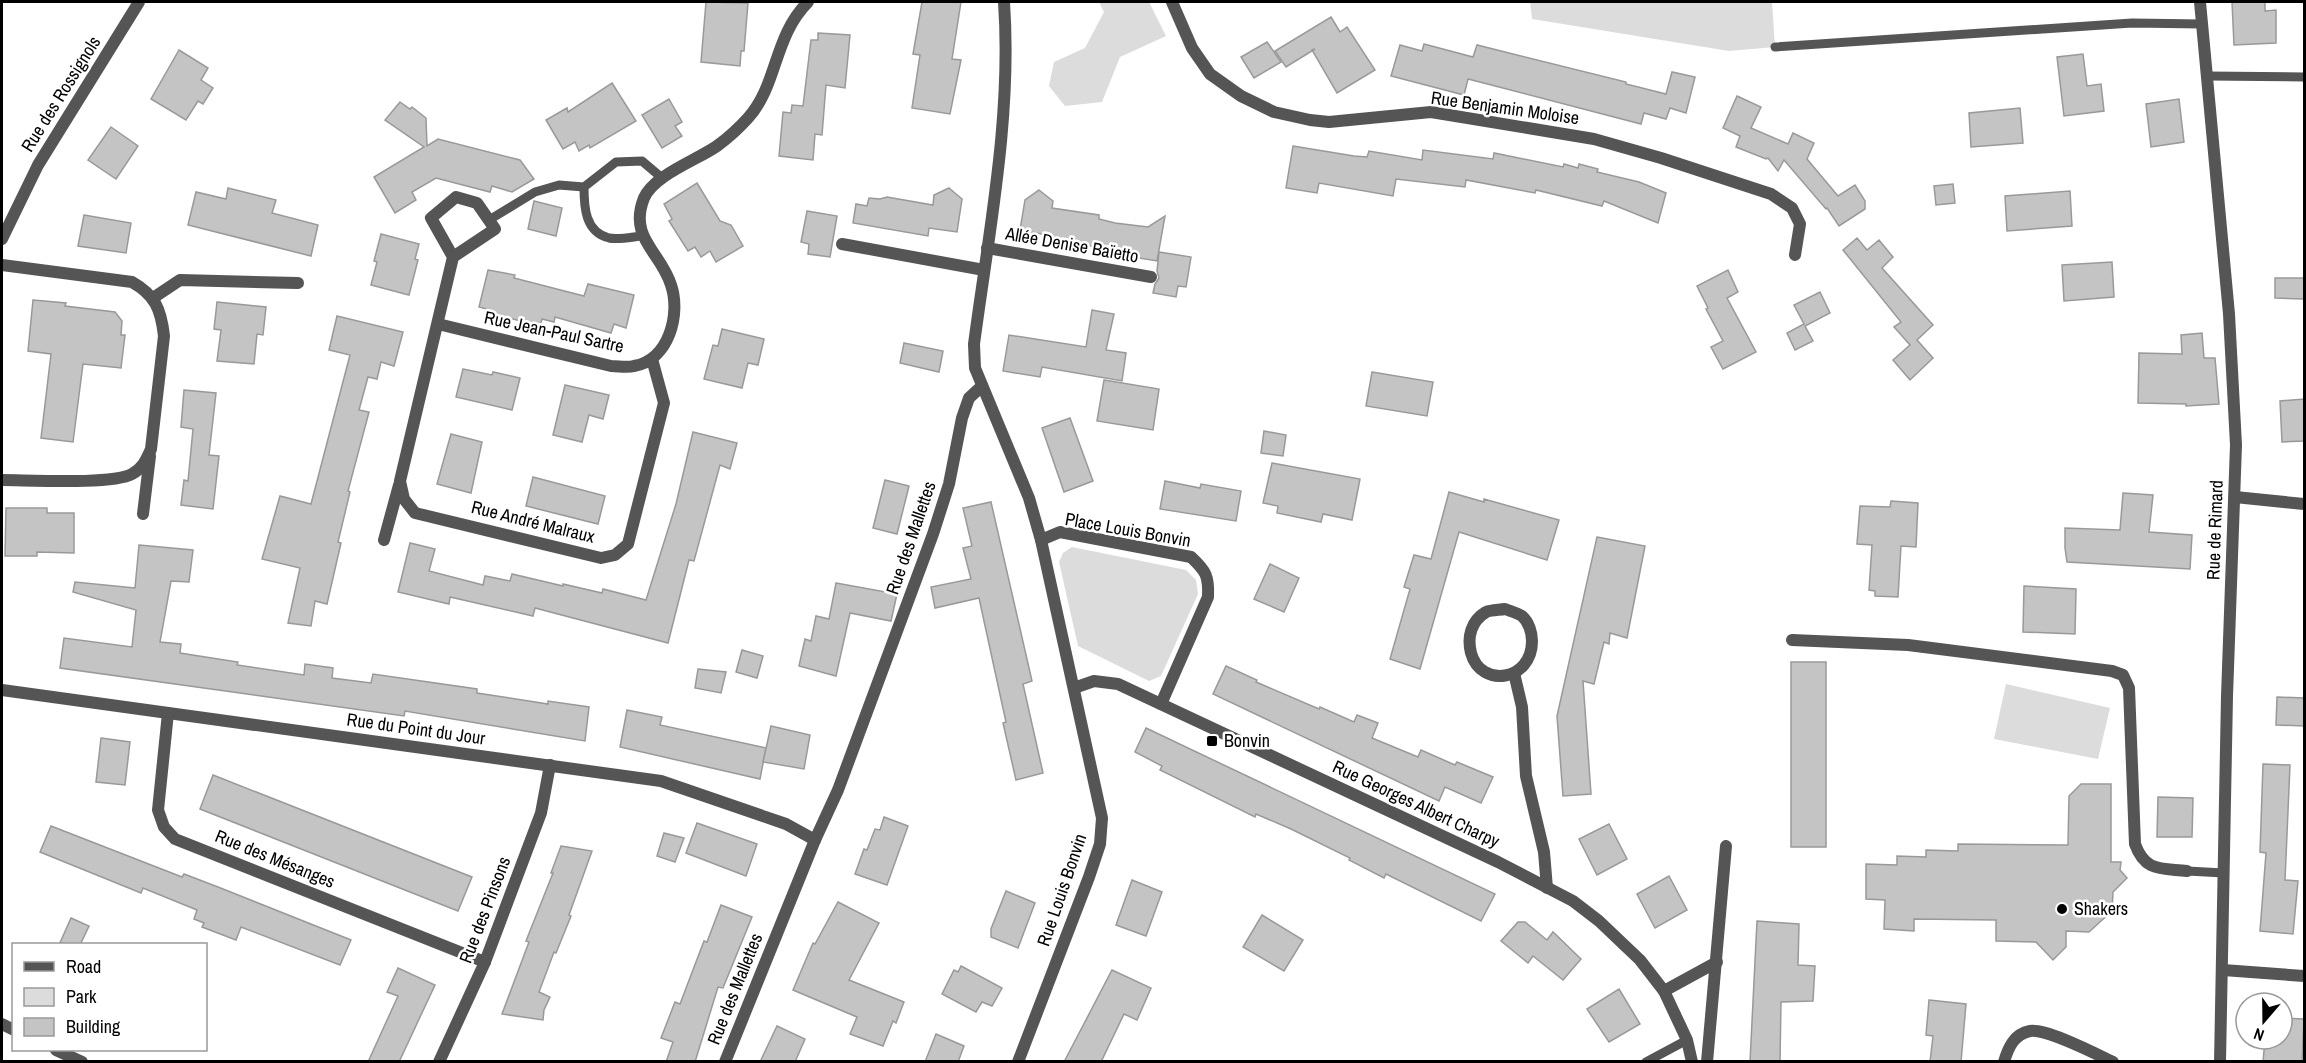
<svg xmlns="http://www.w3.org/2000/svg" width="2306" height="1063" font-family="'Archivo Narrow',sans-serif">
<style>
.green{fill:#dcdcdc}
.building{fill:#c4c4c4;stroke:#999;stroke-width:1.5}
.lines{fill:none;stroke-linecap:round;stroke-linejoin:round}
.service{stroke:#555;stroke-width:9}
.minor{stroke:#555;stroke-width:12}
.tertiary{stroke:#555;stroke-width:12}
.poi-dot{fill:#000;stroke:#fff;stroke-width:2}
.labels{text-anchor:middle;stroke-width:5;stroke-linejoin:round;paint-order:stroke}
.street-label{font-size:18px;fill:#000;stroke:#fff}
.poi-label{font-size:18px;fill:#000;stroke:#fff;text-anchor:start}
</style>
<rect width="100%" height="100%" fill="#fff"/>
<g class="green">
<polygon points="1099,2 1149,2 1166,36 1120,57 1102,102 1065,106 1049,86 1054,62 1085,48 1104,12"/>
<polygon points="1530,2 1772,2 1775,47 1729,51 1532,19"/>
<polygon points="1072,547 1186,570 1196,580 1198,594 1161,676 1149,681 1078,646 1059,562 1063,553"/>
<polygon points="2006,684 2110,708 2098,759 1994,739"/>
</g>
<g class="building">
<polygon points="706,2 748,3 744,51 741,51 740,66 701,62"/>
<polygon points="922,2 961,2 952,59 961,60 950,114 912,108 920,55 913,54"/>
<polygon points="2232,2 2265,2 2265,11 2276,10 2276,43 2234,45"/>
<polygon points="1331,17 1340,32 1347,27 1375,70 1337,93 1312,50 1315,49 1286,67 1275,51"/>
<polygon points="818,33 850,35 845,88 826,85 822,135 815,134 813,160 779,156 783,112 791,113 792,105 803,106 811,40 818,40"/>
<polygon points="1267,42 1281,62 1254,78 1241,57"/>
<polygon points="1424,44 1473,57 1477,45 1626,82 1626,84 1666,94 1672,72 1695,77 1686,113 1670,108 1666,119 1644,113 1641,124 1468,79 1464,95 1391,76 1400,45 1422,51"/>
<polygon points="179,50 208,68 201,80 213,88 203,104 198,101 186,120 151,99"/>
<polygon points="2083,54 2087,86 2101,84 2104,111 2064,116 2057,57"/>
<polygon points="612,83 636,121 590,148 589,145 579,151 575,142 563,149 546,120 567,108 568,112"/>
<polygon points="1737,96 1761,107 1751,128 1788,144 1793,133 1814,143 1807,159 1838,196 1855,185 1865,201 1865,209 1839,226 1827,208 1826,209 1784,160 1778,171 1768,158 1766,159 1736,147 1740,136 1723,128"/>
<polygon points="669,99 682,122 675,126 682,136 662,148 642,115"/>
<polygon points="2179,99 2184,142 2151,147 2146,104"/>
<polygon points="400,102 410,109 412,107 426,118 427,146 438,139 520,160 534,179 512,192 492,186 490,192 436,178 412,192 416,200 395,213 374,177 424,147 385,120"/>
<polygon points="2020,108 2023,143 1971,147 1969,113"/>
<polygon points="111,127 138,146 116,179 88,160"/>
<polygon points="1293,146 1354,156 1367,157 1369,151 1422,160 1423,150 1493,159 1494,153 1563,167 1564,164 1578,168 1579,164 1598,169 1597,172 1639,182 1666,193 1658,223 1604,201 1602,206 1536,190 1535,193 1466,180 1465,187 1396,179 1393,196 1319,183 1317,193 1286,188"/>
<polygon points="697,183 720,221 731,225 743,246 716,262 710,251 701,257 695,247 688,251 669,221 672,219 664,204"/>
<polygon points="1953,184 1955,203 1936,205 1934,186"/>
<polygon points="228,188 276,200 272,213 318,225 311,256 188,225 196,192 226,199"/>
<polygon points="949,188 962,199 957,232 929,228 928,236 853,223 856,204 867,206 869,198 880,199 887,197 933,205 934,195"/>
<polygon points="1039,190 1053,201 1052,208 1099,215 1099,219 1115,223 1148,227 1165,216 1157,261 1109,253 1109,249 1046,239 1047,235 1020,230 1025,200"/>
<polygon points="2070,191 2072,226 2007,231 2005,196"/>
<polygon points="534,201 562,208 556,236 528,229"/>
<polygon points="807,211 837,216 830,257 808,254 809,244 801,242"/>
<polygon points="84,215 131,223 126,253 78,246"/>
<polygon points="381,234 419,244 415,259 418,260 409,295 371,285 377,262 374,261"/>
<polygon points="1857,238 1867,250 1879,240 1893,257 1882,268 1933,325 1917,340 1933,358 1910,380 1893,360 1910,345 1894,327 1901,322 1843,250"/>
<polygon points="1159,252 1191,257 1186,287 1178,286 1176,297 1153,293 1155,284 1159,278 1157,271"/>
<polygon points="2112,262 2114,297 2064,301 2062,265"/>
<polygon points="488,270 515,275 514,278 584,296 588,284 634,295 626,328 614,324 611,333 555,317 554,322 542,319 540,326 494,314 494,311 479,307"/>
<polygon points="1728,270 1738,292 1727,298 1756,352 1723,369 1711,347 1723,341 1706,309 1708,308 1697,286"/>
<polygon points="2275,278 2304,278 2304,299 2275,298"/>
<polygon points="1820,292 1830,313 1805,326 1813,341 1795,350 1787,333 1804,324 1794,305"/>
<polygon points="33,300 66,303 65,306 115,312 122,321 121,335 125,335 121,368 83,364 73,442 41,438 51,354 28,351"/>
<polygon points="217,302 266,307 263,335 257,334 254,364 217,361 221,330 214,329"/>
<polygon points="1092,310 1114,314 1106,350 1126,353 1122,381 1042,367 1040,377 1003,371 1009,335 1086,347"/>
<polygon points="337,316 403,332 394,366 381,362 377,379 368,377 359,410 369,412 348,491 350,492 338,542 341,543 327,604 315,601 311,626 288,623 300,568 262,559 280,496 311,504 350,355 329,350"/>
<polygon points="722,329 764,339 758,365 748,363 742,388 704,379 713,345 718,346"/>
<polygon points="2202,333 2204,358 2215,358 2219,404 2186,406 2186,404 2138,403 2139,353 2182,354 2181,335"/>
<polygon points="904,343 943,351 939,372 900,363"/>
<polygon points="463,369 492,375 493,372 520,378 512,410 456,397"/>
<polygon points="1372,372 1433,382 1427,416 1366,406"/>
<polygon points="1104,380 1159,389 1153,430 1097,421"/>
<polygon points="565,385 609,395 603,419 589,415 582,442 553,435"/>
<polygon points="184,390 216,393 209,455 219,456 213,509 181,505 184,480 188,481 193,429 181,427"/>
<polygon points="2304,399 2304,441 2282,442 2280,401"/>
<polygon points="1070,418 1093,481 1064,492 1042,428"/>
<polygon points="1264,431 1286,435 1283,456 1261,453"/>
<polygon points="693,432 737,443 730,469 720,465 694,561 689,560 668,643 535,608 533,616 450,597 449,604 398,592 410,543 435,549 429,571 483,585 485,576 510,581 512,574 563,586 563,584 602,593 603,589 646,600 676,504"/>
<polygon points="451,434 482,442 471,493 437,484"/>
<polygon points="1272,463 1360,479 1352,520 1323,514 1321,522 1277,513 1278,506 1263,503"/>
<polygon points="533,477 605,496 598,524 526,506"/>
<polygon points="885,480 909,486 897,534 873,528"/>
<polygon points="1165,481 1200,488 1201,484 1241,491 1236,521 1160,509"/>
<polygon points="1449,492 1484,502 1484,499 1559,520 1547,560 1459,532 1420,669 1390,659 1410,589 1404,587 1414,555 1431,559"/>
<polygon points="2123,493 2153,495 2149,532 2192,535 2190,569 2067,562 2065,548 2065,528 2120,530"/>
<polygon points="1891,501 1918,503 1916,547 1901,546 1898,597 1875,596 1875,591 1869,590 1872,545 1857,544 1860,506 1890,507"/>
<polygon points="991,502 1032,681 1023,684 1043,773 1016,780 1003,723 1006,722 979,598 935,608 931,587 971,579 963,548 972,546 963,508"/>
<polygon points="6,508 47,508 47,513 74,513 74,553 37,552 37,556 5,556"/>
<polygon points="1597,537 1645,546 1627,638 1610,633 1609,644 1604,642 1594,684 1583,681 1591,794 1563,796 1557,716"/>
<polygon points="139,545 193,550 189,582 171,581 160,642 181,644 180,653 238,662 237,665 304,675 305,664 333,668 332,678 371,683 373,674 477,689 477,693 548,704 548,701 589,707 585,741 405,711 404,716 60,668 64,638 132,647 136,610 73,592 75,582 135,588"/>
<polygon points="1270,564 1299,578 1284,612 1254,599"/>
<polygon points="836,583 897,594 891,621 850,613 836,676 799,666 805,639 811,641 816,616 829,619"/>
<polygon points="2024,586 2076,589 2075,634 2023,632"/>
<polygon points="742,650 763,656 757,678 736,672"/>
<rect x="1791" y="662" width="35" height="185"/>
<polygon points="1226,666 1257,680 1256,682 1319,709 1320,707 1354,722 1357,715 1378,723 1372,738 1418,757 1421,750 1455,765 1457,762 1493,777 1481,803 1445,787 1439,801 1213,694"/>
<polygon points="698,669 726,672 721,693 695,688"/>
<polygon points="2277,697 2304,698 2304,726 2276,725"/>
<polygon points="627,710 662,717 660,725 766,748 760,779 620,747"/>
<polygon points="771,726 810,735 804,769 763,762"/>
<polygon points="1146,728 1495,894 1481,921 1386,874 1384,878 1349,860 1350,858 1291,829 1256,814 1255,817 1160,770 1162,766 1135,752"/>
<polygon points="101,738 130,742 125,785 96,782"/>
<polygon points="2263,764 2290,765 2285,880 2298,881 2293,934 2260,931 2266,853 2260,852"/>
<polygon points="213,775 472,877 458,911 200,809"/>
<polygon points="2081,784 2111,784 2111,862 2121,862 2120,870 2127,878 2113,892 2112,911 2089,932 2066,931 2066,947 2053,960 2036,942 1996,941 1996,920 1914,919 1914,931 1884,929 1885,900 1866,899 1866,864 1897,865 1897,856 1926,857 1926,850 1958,851 1958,844 2068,845 2069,796"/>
<polygon points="2158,797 2193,798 2192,837 2157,837"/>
<polygon points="884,817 908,826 887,885 855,874 864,849 867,850 875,829 880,830"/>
<polygon points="697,823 757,844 746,876 686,853"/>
<polygon points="1609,824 1627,859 1597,875 1579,839"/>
<polygon points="51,826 182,877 184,874 218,887 351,940 340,965 241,927 236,940 202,927 204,923 194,919 197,910 143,888 141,893 40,852"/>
<polygon points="664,833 684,838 675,862 657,856"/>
<polygon points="561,846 592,851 569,915 571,916 556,953 554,952 539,992 550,997 544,1010 543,1020 502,1014 529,942 526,941 553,873 551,873"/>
<polygon points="1669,876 1687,910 1655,928 1637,894"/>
<polygon points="1132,880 1162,892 1146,936 1116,925"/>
<polygon points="1006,891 1035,903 1018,948 991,937 991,929"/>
<polygon points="838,902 879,923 849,980 904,1002 896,1023 893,1021 883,1046 850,1034 857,1017 793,990 813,943 815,944"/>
<polygon points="721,905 752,917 723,988 718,987 695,1062 666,1062 673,1042 661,1038 675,1002 680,1004 704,941 707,942"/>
<polygon points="1262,915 1303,940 1284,971 1243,947"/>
<polygon points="71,918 89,926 80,945 59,945"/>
<polygon points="1757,921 1799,924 1798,965 1815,966 1813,1001 1781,1002 1780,1062 1750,1062"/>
<polygon points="1518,922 1525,922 1547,940 1553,932 1581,959 1563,980 1533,956 1528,963 1501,941"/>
<polygon points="961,966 1002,988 992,1006 982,1002 976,1012 942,994 954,970 958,972"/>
<polygon points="398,968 435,985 399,1062 368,1062 398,996 387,992"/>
<polygon points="1112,970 1151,988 1137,1020 1124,1014 1101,1062 1064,1062"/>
<polygon points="1619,989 1640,1024 1609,1042 1587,1009"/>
<polygon points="1929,1000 1966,1004 1961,1062 1930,1062 1933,1036 1926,1035"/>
<polygon points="2282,1018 2304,1019 2302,1062 2263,1062 2265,1039 2282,1039"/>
<polygon points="777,1026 805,1039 795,1062 760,1062"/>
<polygon points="936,1034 964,1046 958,1062 925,1062"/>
</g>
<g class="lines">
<g class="service">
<polyline points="1775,47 2132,23 2202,24"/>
<polyline points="2207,76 2304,77"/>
<polyline points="489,220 535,192 559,185 584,187"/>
<path d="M642,236C632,237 618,240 609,238C585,232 584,207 584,187L616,162L642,161L662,178"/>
<polyline points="2187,871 2224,873"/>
<polyline points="1646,1062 1687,1040"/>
</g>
<g class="minor">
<path d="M1004,2C1012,116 989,231 974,344L975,368L1029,498L1041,540L1102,818L1100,844L1089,877L1018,1062"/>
<polyline points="1172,2 1192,48 1210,74 1241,96 1274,112 1310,120 1329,122 1431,112 1594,139 1661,158 1771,194 1792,208 1800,224 1795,255"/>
<polyline points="842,244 984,270"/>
<polyline points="987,248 1151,277"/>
<polyline points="453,257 495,229 477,203 456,197 431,218 453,257 400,481 404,499 415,513 601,558 615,555 628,544 664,403 652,359"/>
<path d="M2,265L132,282C155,295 161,309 164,336L151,449C146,460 143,468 132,474C112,485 28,480 2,480"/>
<polyline points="153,298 180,280 298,283"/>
<path d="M438,324L611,366C619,366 627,368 634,366C669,360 681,314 671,285C661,252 628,238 644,198C654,175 697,160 717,146C728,138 739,128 748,118C778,85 773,37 808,2"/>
<polyline points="2235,497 2304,504"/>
<polyline points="143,514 150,456"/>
<polyline points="384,540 399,485"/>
<path d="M1041,540L1060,532L1191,557C1206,571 1209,576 1208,597L1161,704"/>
<path d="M1505,609C1510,611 1518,613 1522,616C1529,622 1532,633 1532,641C1532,681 1481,689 1471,653C1467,637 1471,621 1486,612C1491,610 1499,610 1505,609Z"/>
<path d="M1792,640L1908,645L2112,671L2123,675L2129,688L2135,844C2145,872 2161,868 2187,871"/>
<polyline points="1514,673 1522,707 1526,776 1544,852 1547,888"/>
<polyline points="1074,688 1094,681 1118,684 1498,862 1573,901 1599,921 1640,960 1664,991 1687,1040 1692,1062"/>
<polyline points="2,690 661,781 786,824 815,840"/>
<polyline points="168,713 158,810 164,827 175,839 485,962"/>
<polyline points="2223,970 2304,976"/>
<polyline points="1664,991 1717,962"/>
<polyline points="2,1024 14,1030"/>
<polyline points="56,1050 82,1062"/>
<polyline points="439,1062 485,962 541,813 550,765"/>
<polyline points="725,1062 815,840 838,790 933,534 949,484 962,418 969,398 982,386"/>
<polyline points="1707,1062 1726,846"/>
<path d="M2004,1062C2008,1048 2014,1034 2030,1031C2046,1028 2096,1054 2113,1062"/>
</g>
<g class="tertiary">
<polyline points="2200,2 2229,314 2236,445 2227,696 2220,1062"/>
<polyline points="2,239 38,165 139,2"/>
</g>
</g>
<g class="poi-dot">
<rect x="1206" y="735" width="12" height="12" rx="3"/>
<circle cx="2062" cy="909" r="6"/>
</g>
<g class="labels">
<g class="street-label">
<text transform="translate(61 94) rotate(-58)" y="6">Rue des Rossignols</text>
<text transform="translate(1505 108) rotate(8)" y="6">Rue Benjamin Moloise</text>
<text transform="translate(1072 245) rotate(10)" y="6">Allée Denise Baïetto</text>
<text transform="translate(554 332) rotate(12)" y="6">Rue Jean-Paul Sartre</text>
<text transform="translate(533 522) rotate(14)" y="6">Rue André Malraux</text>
<text transform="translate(1128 530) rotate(10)" y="6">Place Louis Bonvin</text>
<text transform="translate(2215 530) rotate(-88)" y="6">Rue de Rimard</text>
<text transform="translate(911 538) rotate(-71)" y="6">Rue des Mallettes</text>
<text transform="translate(416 729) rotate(8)" y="6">Rue du Point du Jour</text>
<text transform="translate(1416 804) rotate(25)" y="6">Rue Georges Albert Charpy</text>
<text transform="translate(275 859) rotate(22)" y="6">Rue des Mésanges</text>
<text transform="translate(1062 890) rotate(-71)" y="6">Rue Louis Bonvin</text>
<text transform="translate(485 910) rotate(-69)" y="6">Rue des Pinsons</text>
<text transform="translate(735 989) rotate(-68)" y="6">Rue des Mallettes</text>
</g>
<g class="poi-label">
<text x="1224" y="747">Bonvin</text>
<text x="2074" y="915">Shakers</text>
</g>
</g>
<rect width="2306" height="1063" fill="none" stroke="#000000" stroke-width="6"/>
<rect x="12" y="943" width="195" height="108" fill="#ffffff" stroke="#999999" stroke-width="1.5"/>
<rect x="24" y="962" width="30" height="9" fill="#555555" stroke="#999999" stroke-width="1.5"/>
<text x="66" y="973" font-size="18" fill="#000000">Road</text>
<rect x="24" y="988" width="30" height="18" fill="#dcdcdc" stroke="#999999" stroke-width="1.5"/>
<text x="66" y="1003" font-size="18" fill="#000000">Park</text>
<rect x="24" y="1018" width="30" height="18" fill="#c4c4c4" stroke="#999999" stroke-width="1.5"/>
<text x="66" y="1033" font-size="18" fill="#000000">Building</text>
<g transform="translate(2264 1021) rotate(200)"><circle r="28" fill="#ffffff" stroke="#999999" stroke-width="1.5"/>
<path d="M0-4.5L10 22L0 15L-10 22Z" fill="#000000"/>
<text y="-9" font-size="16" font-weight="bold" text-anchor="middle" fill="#000000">N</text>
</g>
</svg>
